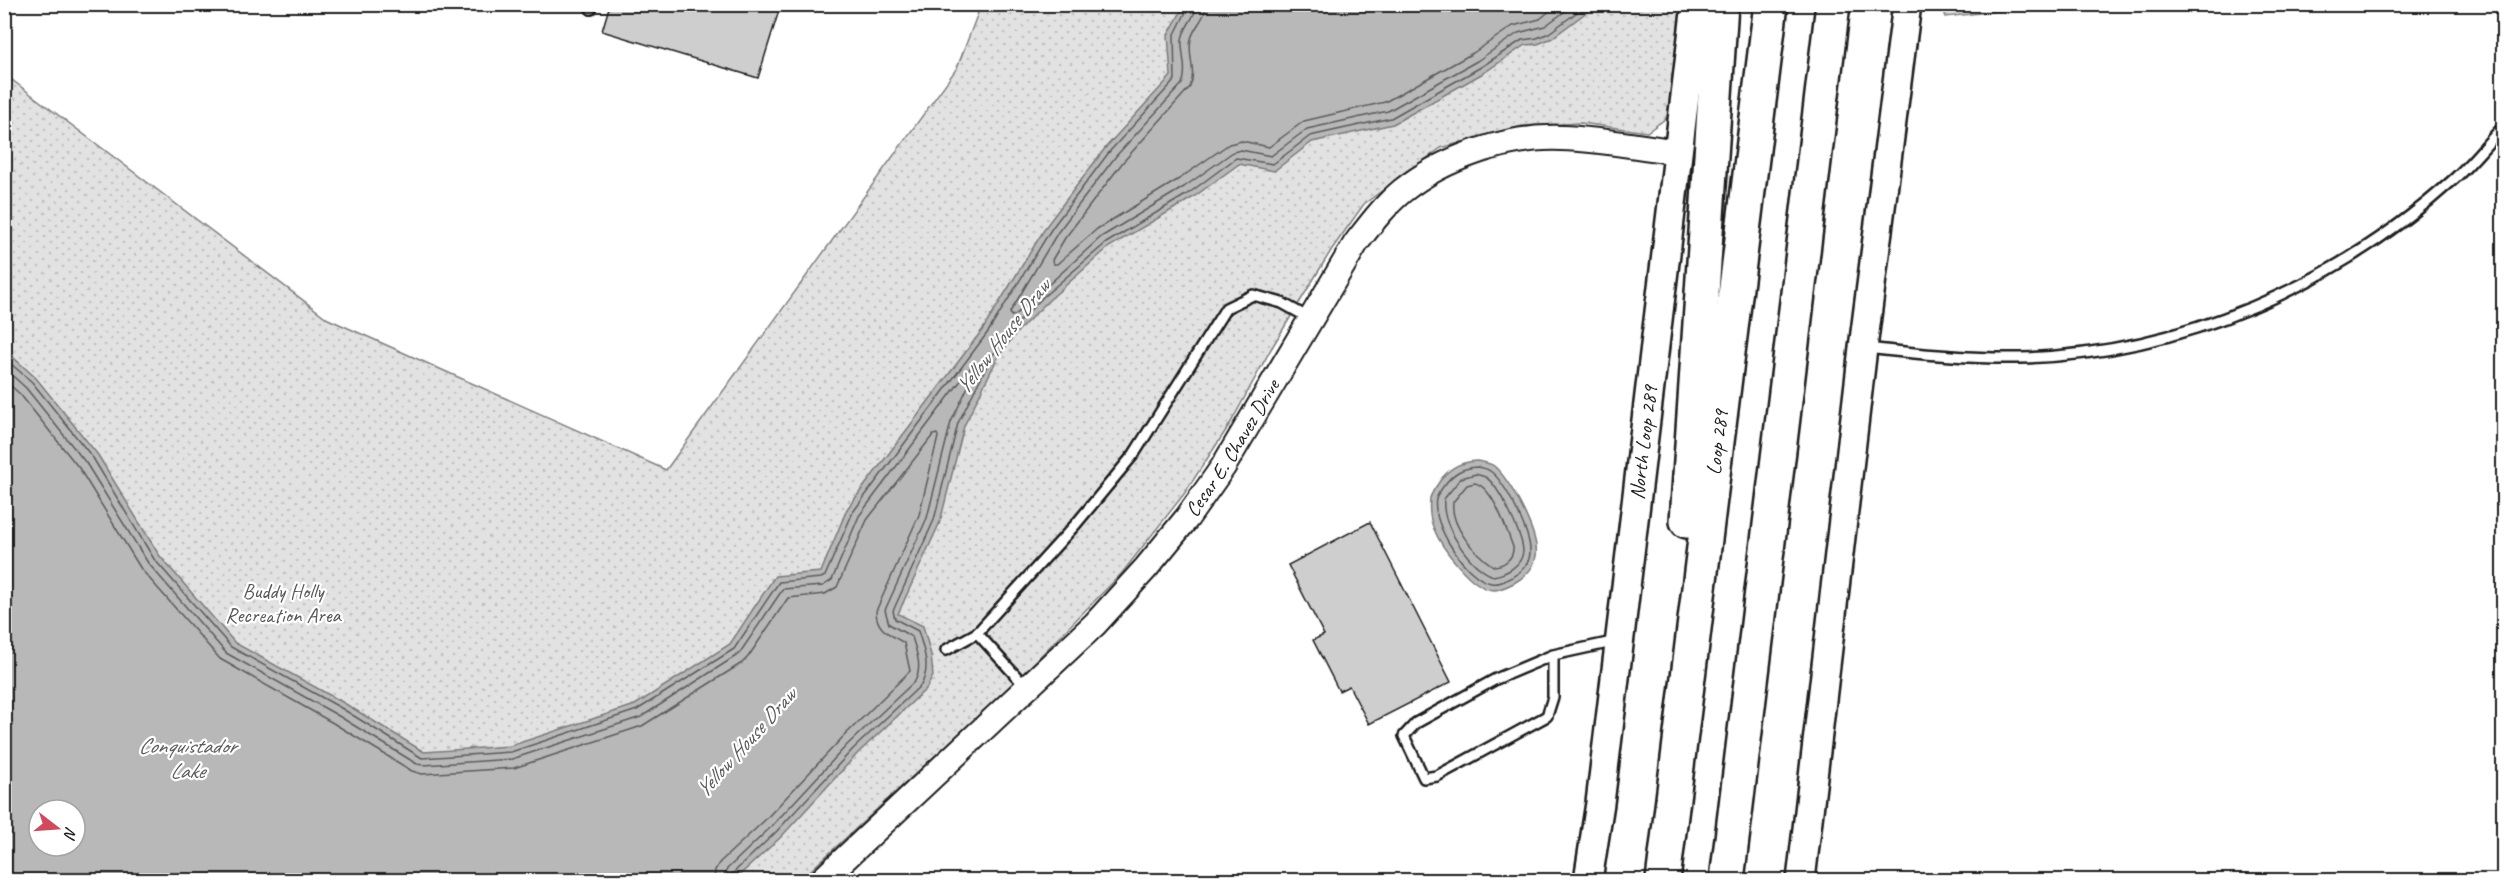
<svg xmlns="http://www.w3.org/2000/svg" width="2508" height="885" font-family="Caveat,sans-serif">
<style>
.park{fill:url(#park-dots);stroke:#7f7f7f;stroke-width:1.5;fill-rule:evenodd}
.water{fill:#b8b8b8;stroke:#7a7a7a;stroke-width:1.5;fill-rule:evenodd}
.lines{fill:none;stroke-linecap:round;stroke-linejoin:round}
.shore{stroke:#5a5a5a;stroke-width:1.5}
.building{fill:#cecece;stroke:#1c1c1c;stroke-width:1.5}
.service-casing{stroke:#1c1c1c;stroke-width:14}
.tertiary-casing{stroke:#1c1c1c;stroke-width:28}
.secondary-casing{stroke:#1c1c1c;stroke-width:32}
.motorway-casing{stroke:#1c1c1c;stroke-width:38}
.service{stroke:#fff;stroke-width:9}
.tertiary{stroke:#fff;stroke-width:24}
.secondary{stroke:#fff;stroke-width:27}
.motorway{stroke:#fff;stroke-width:33}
.labels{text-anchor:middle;stroke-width:4.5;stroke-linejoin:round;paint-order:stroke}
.street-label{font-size:21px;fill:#1c1c1c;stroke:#fff}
.park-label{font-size:21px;fill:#575757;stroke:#fff}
.water-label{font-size:22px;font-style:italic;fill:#5a5a5a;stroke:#fff}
</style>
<defs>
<pattern id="park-dots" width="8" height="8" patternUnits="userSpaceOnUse" patternTransform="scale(1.5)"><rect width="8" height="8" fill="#e2e2e2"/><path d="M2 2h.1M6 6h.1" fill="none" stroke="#c1c1c1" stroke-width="1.8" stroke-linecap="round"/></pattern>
</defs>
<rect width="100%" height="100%" fill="#fff"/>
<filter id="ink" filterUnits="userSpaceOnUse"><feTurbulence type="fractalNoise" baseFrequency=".0167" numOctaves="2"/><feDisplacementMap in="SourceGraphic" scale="12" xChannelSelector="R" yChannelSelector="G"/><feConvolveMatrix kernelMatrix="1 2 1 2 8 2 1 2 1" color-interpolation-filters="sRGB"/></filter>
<g filter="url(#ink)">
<g class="park">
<path d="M981,5H1681L1668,117L1647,132L1581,123L1522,126L1441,148L1364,204L1332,249L1271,349L1230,424L1184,494L1122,573L1011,686L800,880H5L4,74L328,319L666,470L957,68ZM39,810H75V846H39Z"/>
<polygon points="1946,5 1946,4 2051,5 1945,17"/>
</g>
<g class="water">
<path d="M1185,5H1596L1552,38L1538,44L1525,45L1485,72L1393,124L1312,142L1274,171L1239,164L1192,198L1109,247L1047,302L1017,332L997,359L964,426L940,522L898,614L923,626L931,655L933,676L926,689L858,753L781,837L734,880H5V350L36,378L98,455L159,555L235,643L344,703L424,752L510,746L635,705L730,644L775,576L821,572L847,509L983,329L1047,225L1106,147L1171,76L1168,35ZM39,810H75V846H39Z"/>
<path d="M1477,461C1483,462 1490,463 1494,466C1510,480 1540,535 1536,556C1534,569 1525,577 1514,583C1508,586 1500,590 1493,590C1472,589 1441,547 1434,529C1430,520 1429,507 1430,498C1432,491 1438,484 1442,478C1452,466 1462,462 1477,461Z"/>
</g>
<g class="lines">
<g class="shore">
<path d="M1197,4C1196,18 1183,27 1182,40C1181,54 1188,70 1182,84L1116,156L1058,232L1010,312L1011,316L1015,315L1101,237L1184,187L1233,152L1241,150L1271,156L1307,129L1388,111L1477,61L1518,33L1545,26L1575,4"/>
<path d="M1206,4C1206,19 1194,26 1191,39C1187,55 1197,71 1190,87L1123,162L1065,238L1052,260L1053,264H1057L1097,229L1179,179L1229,144L1242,141L1269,147L1304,121L1385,102L1473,53L1513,26L1540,19L1558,4"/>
<polyline points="4,358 32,382 93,458 154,559 231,647 341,708 422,758 511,752 637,710 734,649 779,582 821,578 825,576 853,512 988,332 1052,228 1110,151 1175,80 1174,36 1190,4"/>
<path d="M4,368L26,388L86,463L148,563L226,653L337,715L417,764L424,765L512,759L641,717L739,654L783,589L823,586L832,580L859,516L971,367L976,366V370L951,422L927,518L885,610L889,624L912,637C916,651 923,667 915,681L848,744L771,827L727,869L723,880"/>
<path d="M4,380L20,394L79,468L141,569L220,659L333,723L412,771L422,774L514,768L642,726L742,663L748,657L788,598L825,594L837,587L867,520L933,435L937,434L938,437L919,515L876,611C876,630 890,634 904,643L910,671L842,738L764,821L720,862L715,870L714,880"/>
<path d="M1477,467C1481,468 1487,468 1490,471C1505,481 1531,534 1530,552C1530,565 1519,574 1508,579C1503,582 1496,584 1491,583C1466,579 1431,523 1436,499C1438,493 1442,488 1446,483C1455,472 1463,468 1477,467Z"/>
<path d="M1476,474C1477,475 1484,476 1485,477C1498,483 1523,537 1523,551C1522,566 1506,574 1493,576C1468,566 1441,524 1444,499L1461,478Z"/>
<path d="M1475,483C1493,487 1507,531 1513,547C1514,559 1503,566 1493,566C1474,553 1450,526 1453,502L1467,485Z"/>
<path d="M730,880L732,874L776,832L853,749L921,685C931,668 924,650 918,631L895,619L893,611L934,520L958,423L992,356L1012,329L1043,297L1106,243L1189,193L1236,158L1273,164L1310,136L1391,118L1481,67L1522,40L1537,38L1549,33L1588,4"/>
</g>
</g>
<g class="building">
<polygon points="610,4 781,4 758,78 602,31"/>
<polygon points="1370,522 1451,682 1369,724 1349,686 1339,691 1313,640 1324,635 1288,565"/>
</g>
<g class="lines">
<g class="service-casing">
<g id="service">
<polyline points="591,9 593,4"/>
<path d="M1867,348C1918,354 1970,359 2021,358C2180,354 2337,285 2454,179C2472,163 2487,143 2504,126"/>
<polyline points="946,650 977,633"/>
<polyline points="1553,655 1553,697 1547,716 1437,776 1424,778 1404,736 1416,723 1496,679 1553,655 1617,641"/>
<polyline points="1026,687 977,633 1076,524 1134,454 1226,308 1253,295 1282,303 1309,318"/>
</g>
</g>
<g class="tertiary-casing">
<g id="tertiary">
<path id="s1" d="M822,880L1095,624L1146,568L1187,518L1223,467L1356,243C1370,225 1384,206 1402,191C1443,158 1507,136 1561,138C1600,139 1640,147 1679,152"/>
</g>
</g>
<g class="secondary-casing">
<g id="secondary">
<path id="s2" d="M1588,880L1600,803L1696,4"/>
<polyline points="1801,880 1863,348 1907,4"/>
</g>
</g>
<g class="motorway-casing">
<g id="motorway">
<polyline points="1687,521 1721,4"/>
<path id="s3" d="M1663,880L1771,4"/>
<polyline points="1727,880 1833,4"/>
</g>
</g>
<use href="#service" class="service"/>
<use href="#tertiary" class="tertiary"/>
<use href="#secondary" class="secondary"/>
<use href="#motorway" class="motorway"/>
</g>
</g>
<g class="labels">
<g class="street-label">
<text dy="7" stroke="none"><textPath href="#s2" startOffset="441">North Loop 289</textPath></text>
<text dy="7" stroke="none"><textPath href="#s3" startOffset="441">Loop 289</textPath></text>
<text dy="7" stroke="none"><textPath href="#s1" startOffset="598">Cesar E. Chavez Drive</textPath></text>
</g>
<g class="park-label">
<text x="283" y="598">Buddy Holly<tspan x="283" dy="24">Recreation Area</tspan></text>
</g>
<g class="water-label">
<text transform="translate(1002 336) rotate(-52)" y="8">Yellow House Draw</text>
<text transform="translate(745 742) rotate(-48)" y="8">Yellow House Draw</text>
<text x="187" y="753">Conquistador<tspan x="187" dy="25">Lake</tspan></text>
</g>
</g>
<rect width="2508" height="885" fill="none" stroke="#fff" stroke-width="24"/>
<rect x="12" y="12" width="2484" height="861" fill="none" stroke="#1c1c1c" stroke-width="2" filter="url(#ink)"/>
<g transform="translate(57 828) rotate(107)"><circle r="28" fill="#ffffff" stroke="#a4a4a4" stroke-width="1.5"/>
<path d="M0-4.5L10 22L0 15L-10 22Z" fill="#d1495b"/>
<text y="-9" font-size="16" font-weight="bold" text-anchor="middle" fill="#1c1c1c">N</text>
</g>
</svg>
